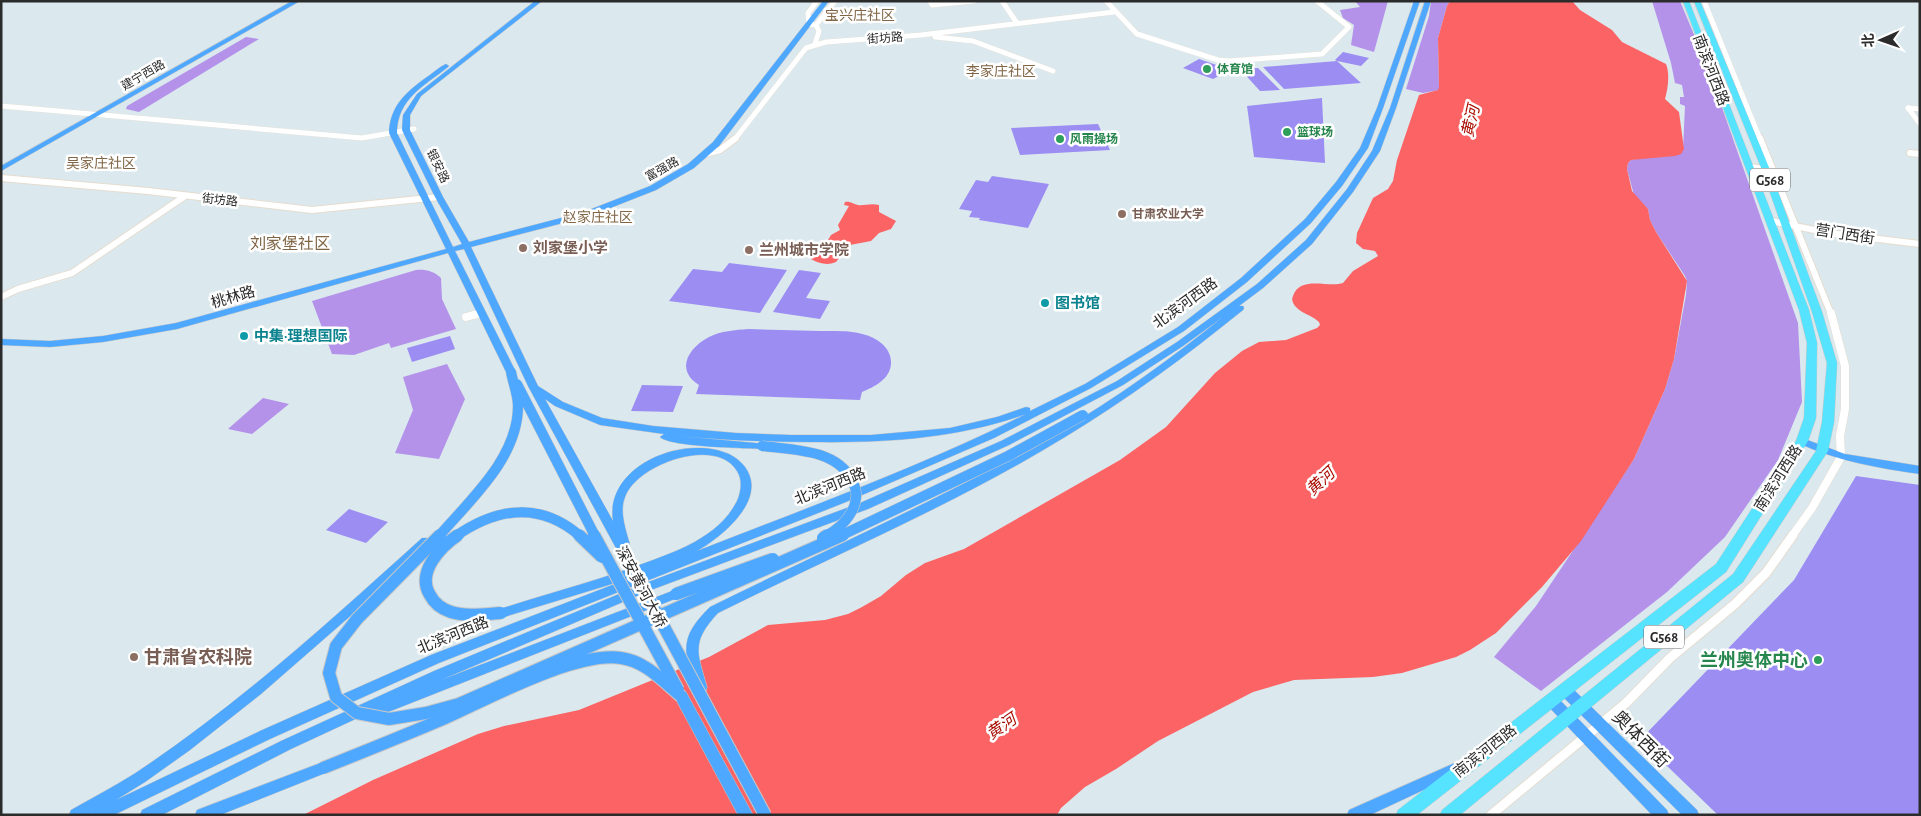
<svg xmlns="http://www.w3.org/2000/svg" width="1921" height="816" font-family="'Alegreya Sans','Noto Sans SC',sans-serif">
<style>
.green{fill:#b492ea}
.pitch{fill:#9c8df3}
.water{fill:#fb6364}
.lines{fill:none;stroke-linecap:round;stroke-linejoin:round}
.minor-far3-casing{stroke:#e5dcd0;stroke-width:5.5}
.minor-far2-casing{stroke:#e5dcd0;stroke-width:8}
.minor-far1-casing{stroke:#e5dcd0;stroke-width:9}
.minor-casing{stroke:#e5dcd0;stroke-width:11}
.major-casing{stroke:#c8c8c8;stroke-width:1}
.highway-casing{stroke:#c8c8c8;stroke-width:1}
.minor-far3{stroke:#fff;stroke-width:5}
.minor-far2{stroke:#fff;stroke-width:6}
.minor-far1{stroke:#fff;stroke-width:8}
.minor{stroke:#fff;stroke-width:9}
.major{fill:#4fa8ff;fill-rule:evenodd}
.highway{fill:#55e3ff;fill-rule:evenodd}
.major-bridge-far1-casing{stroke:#c8c8c8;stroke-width:11;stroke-linecap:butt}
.major-bridge-casing{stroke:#c8c8c8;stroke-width:14;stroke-linecap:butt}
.major-bridge-far1{stroke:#4fa8ff;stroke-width:10}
.major-bridge{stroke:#4fa8ff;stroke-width:12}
.leisure-dot{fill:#2e9e5b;stroke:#fff;stroke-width:2}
.education-dot{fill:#8d6e63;stroke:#fff;stroke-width:2}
.culture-dot{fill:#0f9aa8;stroke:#fff;stroke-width:2}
.labels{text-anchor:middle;stroke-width:5;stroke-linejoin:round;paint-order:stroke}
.far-street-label{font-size:12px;fill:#2b2b2b;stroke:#fff}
.far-leisure-label{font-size:12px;font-weight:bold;fill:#27864d;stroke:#fff;text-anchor:start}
.far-education-label{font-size:12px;font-weight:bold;fill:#785e54;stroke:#fff;text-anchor:start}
.far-neighbourhood-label{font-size:14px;fill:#806646;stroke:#fff}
.shield{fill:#fff;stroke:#6b6b6b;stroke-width:1}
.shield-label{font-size:14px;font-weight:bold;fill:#2b2b2b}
.street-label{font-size:15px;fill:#2b2b2b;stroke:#fff}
.education-label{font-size:15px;font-weight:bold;fill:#785e54;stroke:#fff;text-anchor:start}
.culture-label{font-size:15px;font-weight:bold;fill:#0d838f;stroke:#fff;text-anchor:start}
.water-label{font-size:16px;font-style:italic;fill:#a90c00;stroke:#fff}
.neighbourhood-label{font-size:16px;fill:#806646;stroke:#fff}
.near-education-label{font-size:18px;font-weight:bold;fill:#785e54;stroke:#fff;text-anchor:start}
.near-leisure-label{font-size:18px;font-weight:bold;fill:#27864d;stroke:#fff;text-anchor:end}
.near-street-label{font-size:18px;fill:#2b2b2b;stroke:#fff}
</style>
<rect width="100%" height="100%" fill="#dbe9ee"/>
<g class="green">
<polygon points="1355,1 1388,1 1374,52 1351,45 1354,25 1343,18 1340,10 1360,7"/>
<polygon points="1431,1 1450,1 1447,6 1438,38 1439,88 1439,90 1423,93 1406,89 1429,16"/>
<polygon points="1652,1 1680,1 1708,68 1798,323 1802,402 1778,460 1725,537 1667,592 1541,691 1494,657 1536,606 1634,459 1665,389 1674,359 1686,295 1687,281 1685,276 1656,232 1650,220 1648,209 1634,195 1627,169 1628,163 1631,160 1645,157 1664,157 1683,149 1685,106 1680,104 1680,97 1684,97 1682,85 1675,83 1671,63"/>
<polygon points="246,37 259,39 139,112 126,109 127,106"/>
<path d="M416,270C425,269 434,271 441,278L442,299L456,329L391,348L389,343L354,355L332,354L312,301Z"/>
<polygon points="447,364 465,399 439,459 395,453 413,410 403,377"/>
<polygon points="263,398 289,404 252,434 228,429"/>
</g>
<g class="pitch">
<polygon points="1343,52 1369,58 1361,66 1337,61 1361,83 1284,89 1263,67 1337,61 1335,60"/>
<polygon points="1199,59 1231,70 1213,79 1183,68"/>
<polygon points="1258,68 1280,90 1260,91 1240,69"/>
<polygon points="1322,98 1325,163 1254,157 1247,106"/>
<polygon points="1098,124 1110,150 1020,155 1011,128"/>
<polygon points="992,176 1049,184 1028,228 979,220 980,218 969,217 972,211 959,209 976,180 988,182"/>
<polygon points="729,263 787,270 760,313 669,301 693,269 722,272"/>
<polygon points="799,270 821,273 806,298 830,301 820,319 773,312"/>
<path d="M748,329C772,330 796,330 820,331C835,331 852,330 866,335C879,339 892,349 891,364C890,379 874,387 862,392L860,400L696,394L699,385C675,370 688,348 709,337C721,331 735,330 748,329Z"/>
<polygon points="450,336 455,349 412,362 407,348"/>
<polygon points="642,385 683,386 673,412 631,411"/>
<polygon points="1856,476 1920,485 1920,815 1718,815 1640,740 1794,580"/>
<polygon points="349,509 388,522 366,543 326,530"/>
</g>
<g class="water">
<path d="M1450,1H1572L1580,10L1612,30L1622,42L1666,64C1670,73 1668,89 1665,99L1679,112L1684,149L1681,154L1675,156L1631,160L1628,163L1627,169L1632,191L1648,209L1650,220L1656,232L1687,281L1674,359L1665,389L1634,459L1581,541L1542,587L1496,633L1470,650L1456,657L1402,673L1373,677L1294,680L1253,692L1158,741L1116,769L1085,787L1061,808L1057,815H303L373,780L478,734L504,726L579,710L709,657L768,625L825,620L848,614L862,607L881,596L906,575L925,563L964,549L1120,460L1166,427L1215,373L1242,351L1259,342L1286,340L1317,328L1320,325L1319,322C1312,315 1302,314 1296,307C1293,304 1291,300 1293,296C1300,275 1329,288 1343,283L1353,271L1378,256L1375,251L1363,249L1356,243L1357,233L1373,198L1388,189L1393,181L1397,160L1419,95L1438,90L1439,88L1438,38L1447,6Z"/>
<path d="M845,202C851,201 852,204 858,205C864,206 870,203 879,205V212L896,221L891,229L879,233L871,241L850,245L848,251L838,254L839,258L836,262C827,266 818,263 811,259L813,256L818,257L831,235L840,230L838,225L849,206L844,205Z"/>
</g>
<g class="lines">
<g class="minor-far3-casing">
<g id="minor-far3">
<polyline points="930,1 932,5 974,1"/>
<polyline points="1002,1 1017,23"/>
<polyline points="1106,1 1137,34 1218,60 1230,61 1322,54 1349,27 1317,1"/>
<polyline points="1704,1 1760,139"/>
<polyline points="816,25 835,1"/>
<polyline points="935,37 973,41 1053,71"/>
<polyline points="815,44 819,31 816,25 809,24 808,13 817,1"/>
<polyline points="1,106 362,138 414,129"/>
<polyline points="1908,108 1920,124"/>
<polyline points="1908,108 1920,109"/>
<polyline points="735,139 806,48 826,42 921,35 1114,12"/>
</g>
</g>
<g class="minor-far2-casing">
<g id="minor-far2">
<polyline points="1760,138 1831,314"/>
<polyline points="1910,153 1920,154"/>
<polyline points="705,154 720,150 736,138"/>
<polyline points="1750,167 1770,170"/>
<polyline points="1,178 148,191 312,210 439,197"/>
<polyline points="1771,221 1829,233 1920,244"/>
<polyline points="1,297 18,289 72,273 185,196"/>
<polyline points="476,314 482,313"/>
</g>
</g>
<g class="minor-far1-casing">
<g id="minor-far1">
<polyline points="466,317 481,313"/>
<polyline points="1792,536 1812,508 1841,457 1840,436 1845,409 1845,366 1831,313"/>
</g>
</g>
<g class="minor-casing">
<polyline id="minor" points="1491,815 1626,703 1670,658 1735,604 1766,573 1793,535"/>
</g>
<g class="major-casing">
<g id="major">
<polygon points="292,1 300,1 1,171 1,166"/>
<path d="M535,1H542L421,96L410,115V130L443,197L469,242L584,212L650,186L688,164L713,142L823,1H829L719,146L694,168L656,190L590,216L471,247L538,386L563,402L602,418L653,426L736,433L791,435H871L950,428L997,417L1026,407L1030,408V411L1085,384L1178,327L1241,278L1305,219L1336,182L1360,148L1377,108L1414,1H1420L1383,108L1368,148L1342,186L1311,223L1247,282L1184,331L1091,388L994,438L846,502L439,663L270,739L114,815H92L93,813L90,815H69L71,810C92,798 113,787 134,774C237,706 330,621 422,538H430L432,541L363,605L261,694L190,750L145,782L116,800L260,731L431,655L625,580L501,618L497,616L495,613L497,610C542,595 589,583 634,567C672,553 718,539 737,501C741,492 743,480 737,471C716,436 637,464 625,497C619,512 626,530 630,545L627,548L633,558L631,561L627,562L623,561L528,386L464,249L455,251L516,372L514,374L511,375L506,372L448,253L177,329L103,342L50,347L1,345V339L50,341L103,336L176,323L446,249L389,133C390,106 406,92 427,77C433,73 439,67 446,64L449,66L448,67C424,86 397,99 397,133L453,247L462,244L435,197L402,130L403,115L417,94ZM545,399L555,406L600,425L664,434L660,437C669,447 745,448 762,449L766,448L767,446L766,444L678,436C722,440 767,442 811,442C885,443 956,439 1026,414C920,467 807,508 697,551C720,538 764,503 748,472C745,465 737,458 729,454C684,434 605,465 613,521Z"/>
<path d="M1425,1H1431L1396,108L1380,151L1353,192L1312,244L1263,288L1239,306H1243L1244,308L1243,310C1186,356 1128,399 1065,437C954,505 834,555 718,613C691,642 697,652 707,687L706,691L701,692L696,691C693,684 691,675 689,668C681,640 691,626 710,607C825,550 944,498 1055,434C1114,400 1169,360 1223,317L1183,346L1123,385L1009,445L868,509L651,590L441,680L672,591L676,589L680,591L682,594L680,597L373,718L368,720L362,716L291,749L162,815H140L142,810L281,741L434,671L643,584L860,503L1001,441L1117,381L1177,342L1257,284L1306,240L1347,189L1372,151L1390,108Z"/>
<path d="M1802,438L1845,454L1920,466V474C1878,468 1837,461 1798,443L1797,441L1798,439Z"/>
<polygon points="1565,685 1570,686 1697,810 1699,815 1682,815 1560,694 1558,690 1560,686"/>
<polygon points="681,690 686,692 753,815 738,815 674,696 676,692"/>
<polygon points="1551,694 1556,696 1667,810 1669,815 1652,815 1546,704 1544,700 1546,696"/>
<polygon points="323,762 328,764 330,768 328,772 220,815 195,815 197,810"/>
<polygon points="1457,762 1462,764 1464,768 1462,772 1370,815 1347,815 1349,810"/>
</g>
</g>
<g class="highway-casing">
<g id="highway">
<polygon points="1683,1 1689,1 1809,310 1817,343 1816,418 1808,441 1726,572 1417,815 1396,815 1398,810 1716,564 1796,441 1804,418 1807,343 1799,310"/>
<polygon points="1694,1 1700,1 1770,170 1822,312 1837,363 1834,422 1828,451 1743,582 1460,815 1440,815 1442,810 1733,574 1816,451 1822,422 1827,363 1812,312 1762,170"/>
</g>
</g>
<use href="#minor-far3" class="minor-far3"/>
<use href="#minor-far2" class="minor-far2"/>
<use href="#minor-far1" class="minor-far1"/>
<use href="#minor" class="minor"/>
<use href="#major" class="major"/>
<use href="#highway" class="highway"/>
<g class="major-bridge-far1-casing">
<g id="major-bridge-far1">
<polyline points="517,384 595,536"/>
<path d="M762,446C793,450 836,449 852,480C855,486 857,491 856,498C854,515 840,528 826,536"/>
<path d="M439,536C470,500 518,458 518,406C518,395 513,383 511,372"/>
<path d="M456,536C498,507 541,502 580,536"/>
<polyline points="840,536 1008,456 1083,415"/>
</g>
</g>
<g class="major-bridge-casing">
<g id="major-bridge">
<polyline points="440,535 357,619 336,646 329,673 336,697 357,713 389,719 426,713 459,704 843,535"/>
<path d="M458,535C440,547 416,573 430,595C434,603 442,609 451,612C467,617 485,614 501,613"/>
<polyline points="579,535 602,557"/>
<polyline points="594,535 678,690"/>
<polyline points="823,538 828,535"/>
<polyline points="627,558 765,815"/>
<polyline points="676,594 773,559"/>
<path d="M323,768C363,752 403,736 443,719C486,700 575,651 621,658C645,661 663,681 681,696"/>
</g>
</g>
<use href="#major-bridge-far1" class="major-bridge-far1"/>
<use href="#major-bridge" class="major-bridge"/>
</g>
<g class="leisure-dot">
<circle cx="1207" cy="69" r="5"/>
<circle cx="1287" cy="132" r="5"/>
<circle cx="1060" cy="139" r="5"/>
<circle cx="1818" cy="660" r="5"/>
</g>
<g class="education-dot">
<circle cx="1122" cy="214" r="5"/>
<circle cx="523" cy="248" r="5"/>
<circle cx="749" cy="250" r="5"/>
<circle cx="134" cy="657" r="5"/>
</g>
<g class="culture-dot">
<circle cx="1045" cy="303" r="5"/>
<circle cx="244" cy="336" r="5"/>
</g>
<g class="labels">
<g class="far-street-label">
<text transform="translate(885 38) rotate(-4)" y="4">街坊路</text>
<text transform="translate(143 75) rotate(-30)" y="4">建宁西路</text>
<text transform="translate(438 166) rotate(64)" y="4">银安路</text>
<text transform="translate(662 169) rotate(-29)" y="4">富强路</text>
<text transform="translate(220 200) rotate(6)" y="4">街坊路</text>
</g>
<g class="far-leisure-label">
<text x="1217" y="73">体育馆</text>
<text x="1297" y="136">篮球场</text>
<text x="1070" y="143">风雨操场</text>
</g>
<g class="far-education-label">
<text x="1132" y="218">甘肃农业大学</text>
</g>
<g class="far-neighbourhood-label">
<text x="860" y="20">宝兴庄社区</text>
<text x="1001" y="76">李家庄社区</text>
<text x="101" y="168">吴家庄社区</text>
<text x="598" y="222">赵家庄社区</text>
</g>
<g class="shield">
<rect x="1750" y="168.5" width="40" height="23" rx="4"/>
<rect x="1644" y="625.5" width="40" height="23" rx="4"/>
</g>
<g class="shield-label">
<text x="1770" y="185">G568</text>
<text x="1664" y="642">G568</text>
</g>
<g class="street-label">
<text transform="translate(1711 70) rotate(69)" y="5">南滨河西路</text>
<text transform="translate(1845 234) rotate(9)" y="5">营门西街</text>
<text transform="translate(233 297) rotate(-16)" y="5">桃林路</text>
<text transform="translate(1185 303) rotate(-36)" y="5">北滨河西路</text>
<text transform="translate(1778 478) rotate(-58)" y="5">南滨河西路</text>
<text transform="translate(830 486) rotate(-22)" y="5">北滨河西路</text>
<text transform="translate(641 587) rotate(62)" y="5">深安黄河大桥</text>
<text transform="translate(453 635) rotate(-22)" y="5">北滨河西路</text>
<text transform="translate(1485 751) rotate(-38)" y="5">南滨河西路</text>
</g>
<g class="education-label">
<text x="533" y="253">刘家堡小学</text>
<text x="759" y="255">兰州城市学院</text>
</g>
<g class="culture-label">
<text x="1055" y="308">图书馆</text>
<text x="254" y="341">中集·理想国际</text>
</g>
<g class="water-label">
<text transform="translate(1470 121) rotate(-77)" y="6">黄河</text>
<text transform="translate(1320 481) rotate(-43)" y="6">黄河</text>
<text transform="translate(1001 726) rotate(-35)" y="6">黄河</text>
</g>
<g class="neighbourhood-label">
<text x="290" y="249">刘家堡社区</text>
</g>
<g class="near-education-label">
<text x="144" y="663">甘肃省农科院</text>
</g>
<g class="near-leisure-label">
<text x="1808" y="666">兰州奥体中心</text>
</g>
<g class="near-street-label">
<text transform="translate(1641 739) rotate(45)" y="6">奥体西街</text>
</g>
</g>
<rect width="1921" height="816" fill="none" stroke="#2b2b2b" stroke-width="5"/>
<g transform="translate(1881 40) rotate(268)" stroke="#ffffff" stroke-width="4" paint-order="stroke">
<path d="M0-4L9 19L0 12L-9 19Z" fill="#2b2b2b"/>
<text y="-8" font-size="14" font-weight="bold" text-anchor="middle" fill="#2b2b2b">北</text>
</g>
</svg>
